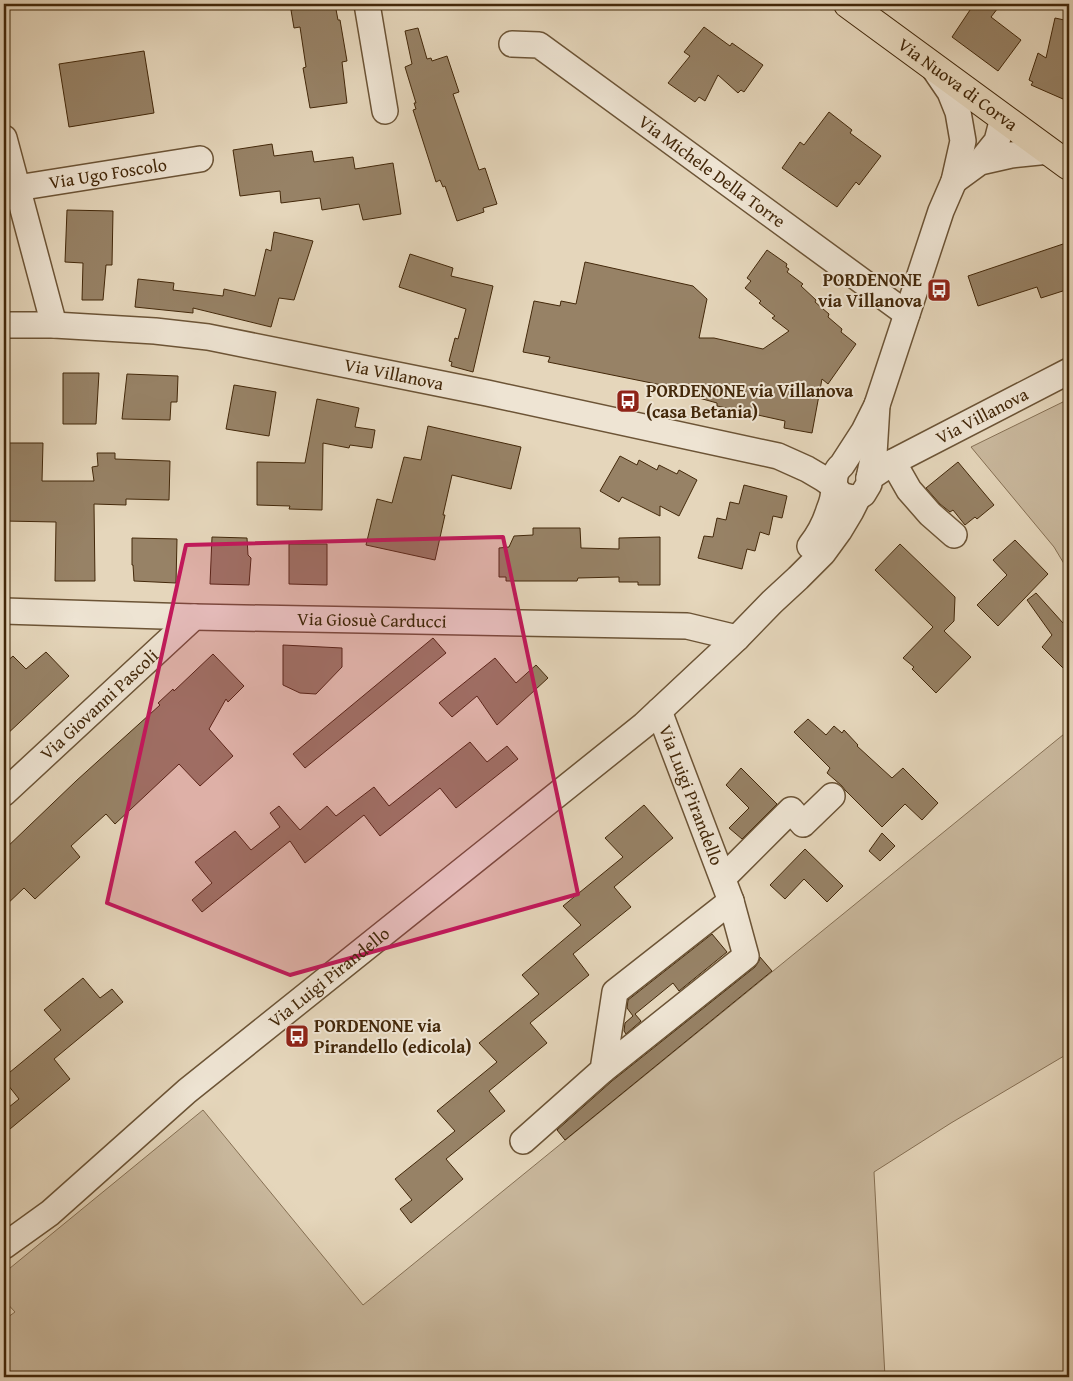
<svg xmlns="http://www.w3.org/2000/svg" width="1073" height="1381" font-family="'Gentium Book Plus',serif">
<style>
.grass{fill:#c9b89d;stroke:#867054}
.building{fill:#978266;stroke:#43280a}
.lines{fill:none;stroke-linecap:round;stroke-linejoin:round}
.minor-casing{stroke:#6c5436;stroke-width:28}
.major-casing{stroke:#43280a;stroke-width:30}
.minor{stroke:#eee4d3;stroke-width:25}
.major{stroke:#e5d6bb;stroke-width:28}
.marked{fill:#c2185b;fill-opacity:0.2;stroke:#c2185b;stroke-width:4;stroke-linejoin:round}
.labels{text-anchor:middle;stroke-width:4;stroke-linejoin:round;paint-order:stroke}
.street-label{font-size:18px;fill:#43280a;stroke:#eee4d3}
.poi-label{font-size:18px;font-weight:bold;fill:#43280a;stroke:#eee4d3;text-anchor:start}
</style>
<rect width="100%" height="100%" fill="#e5d6bb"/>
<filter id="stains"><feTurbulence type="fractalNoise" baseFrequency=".004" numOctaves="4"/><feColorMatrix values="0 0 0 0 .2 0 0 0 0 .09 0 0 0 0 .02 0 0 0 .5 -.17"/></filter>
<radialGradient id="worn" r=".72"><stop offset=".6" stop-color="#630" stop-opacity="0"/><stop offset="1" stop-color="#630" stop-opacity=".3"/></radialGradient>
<g class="grass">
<polygon points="1069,399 1069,572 1054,547 971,447"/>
<polygon points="1069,730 1069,1053 951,1123 874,1172 885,1377 4,1377 4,1320 15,1312 4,1300 4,1273 203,1110 363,1305"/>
</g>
<g class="building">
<polygon points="301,4 335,4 338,20 340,20 347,61 342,62 347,103 310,108 303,68 306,67 300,27 294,28 291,10 302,8"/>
<polygon points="974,4 1001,4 991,17 1021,40 998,71 952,37"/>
<polygon points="1055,18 1069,21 1069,79 1063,99 1031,85 1033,82 1029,80 1038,53 1046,58"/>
<polygon points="704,27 730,46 732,43 763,65 744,92 741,90 738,93 718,75 705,101 699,97 695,102 668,83 690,56 684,52"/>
<polygon points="418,28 427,59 431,58 432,61 447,56 459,92 453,94 479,170 485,168 497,204 483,208 484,212 457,221 445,186 443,187 440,180 436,182 413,110 416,109 414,103 416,103 405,67 412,64 405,31"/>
<polygon points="144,51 154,113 69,127 59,64"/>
<polygon points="829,112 852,130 850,133 881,156 859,185 856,182 837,207 782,168 800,142 804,145"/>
<polygon points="272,144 274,156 312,151 314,162 353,157 355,169 393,163 401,214 363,220 359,204 322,210 320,198 281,203 280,191 240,196 233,150"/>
<polygon points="67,210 113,211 112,265 106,265 103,300 82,300 83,263 65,262"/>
<polygon points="274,232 313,241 294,300 279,298 271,327 193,308 193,313 135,307 138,279 174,283 173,290 223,296 224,289 255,296 266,249 271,251"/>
<polygon points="1069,242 1069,289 1041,298 1037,287 978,306 968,276"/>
<polygon points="767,250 787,264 786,267 789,269 787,272 803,284 801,286 816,300 815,302 829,314 828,317 842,329 841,332 856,344 828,384 822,379 812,433 784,428 785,421 717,406 717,403 699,398 701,393 548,362 550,357 523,352 534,301 560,306 561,301 576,304 585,262 693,286 707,299 699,338 714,338 763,349 789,331 772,318 775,316 759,303 761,301 745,288 751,281 747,278"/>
<polygon points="410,254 453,268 451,276 493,286 473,372 451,366 452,362 449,361 455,338 458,339 466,309 399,287"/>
<polygon points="63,373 99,373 96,424 63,424"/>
<polygon points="127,374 178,376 177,402 171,402 170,420 122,419"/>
<polygon points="234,385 276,392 269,436 226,429"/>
<polygon points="317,399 359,408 355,427 375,430 372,448 350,445 349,448 323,443 322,510 289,509 290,506 257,505 257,462 305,463"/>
<polygon points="428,426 521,447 511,489 452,475 443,515 445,515 435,560 366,545 377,499 392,503 404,457 421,460"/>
<polygon points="4,443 43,443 42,481 94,481 92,467 98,466 97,453 115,453 115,459 170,461 169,500 126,499 126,505 94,504 95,581 55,581 56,522 4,521"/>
<polygon points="620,456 637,465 639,460 657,470 659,465 677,474 679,470 697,480 679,516 660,506 660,516 622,497 619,502 600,491"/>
<polygon points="958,462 994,505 977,519 975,517 965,525 953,510 950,512 940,504 926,488"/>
<polygon points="744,485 787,496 782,518 773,516 769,535 760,532 755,551 747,549 742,569 698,558 704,536 713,537 717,518 726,520 730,502 739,504"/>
<polygon points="533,528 580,528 581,548 619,549 619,538 660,537 660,585 638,585 638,582 619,582 619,577 578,578 577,581 506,581 506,577 499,577 499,548 509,547 514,536 533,535"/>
<polygon points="212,537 247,538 248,555 251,558 249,585 210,584"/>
<polygon points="132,538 177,539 176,583 134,581 133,565 132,565"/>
<polygon points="1015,540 1048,574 998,626 977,605 1007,575 993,560"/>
<polygon points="289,544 327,544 327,585 289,584"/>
<polygon points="900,544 955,597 954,621 944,631 971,657 936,693 912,669 914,667 903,658 933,627 875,570"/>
<polygon points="1036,593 1063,623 1069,616 1069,674 1042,647 1052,635 1027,600"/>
<polygon points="433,638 446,653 305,768 293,754"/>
<polygon points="283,645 342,648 342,667 316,694 300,693 283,685"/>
<polygon points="46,652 69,676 4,737 4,664 13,656 26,669"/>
<polygon points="213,654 244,686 228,702 226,699 209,729 233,756 200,786 179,764 115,824 106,814 71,846 80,857 35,899 24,888 4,907 4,850 76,781 160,705 158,703 173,689 174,691"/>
<polygon points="495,658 516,683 536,665 548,678 497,725 477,696 452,717 439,703"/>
<polygon points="808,719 826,735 834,726 842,733 844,730 858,745 857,746 892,778 903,768 938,803 922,820 905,804 882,827 845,790 842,786 827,773 830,768 794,732"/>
<polygon points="470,742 487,762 507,746 518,759 456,808 440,788 380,836 364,815 305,863 290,841 202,912 192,900 212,883 195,862 235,831 251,850 280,827 270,813 279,806 300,830 327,806 336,816 374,787 389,806"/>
<polygon points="741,768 777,804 742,839 729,828 749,808 726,785"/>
<polygon points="644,805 673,838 614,887 631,907 573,954 589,975 530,1023 547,1043 489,1091 505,1111 446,1159 463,1179 411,1223 400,1209 412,1200 395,1179 455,1131 437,1111 497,1062 479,1043 539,994 522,975 581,925 563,906 623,857 605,838"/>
<polygon points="882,833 895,846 880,861 869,851"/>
<polygon points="805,849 843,886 827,902 804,879 785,899 770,885"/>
<polygon points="712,934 727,952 679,991 673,983 635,1014 641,1021 626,1034 624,1031 625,1023 633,1016 627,1008 628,1000"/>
<polygon points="760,957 772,971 565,1140 557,1130 612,1081 755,967 759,961"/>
<polygon points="83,978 100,998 112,989 123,1002 54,1059 70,1079 4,1134 4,1111 19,1099 4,1080 4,1077 61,1030 44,1010"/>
</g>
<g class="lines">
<g class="minor-casing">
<g id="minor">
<polyline points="367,4 385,111"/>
<path id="s1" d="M512,44L539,45L907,314"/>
<polyline points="4,138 54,325"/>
<polyline points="980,162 997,141 1003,118"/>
<polyline points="954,181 980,162 1011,155 1049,151"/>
<path id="s2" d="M17,188L200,159"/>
<path id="s3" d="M4,325H54L155,331L208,337L487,393L778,456L807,469L824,479L834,486L841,495L852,498L858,497L863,494L869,484V478L874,454L877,405"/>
<polyline points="893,462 909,490 930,514 954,535"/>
<path id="s4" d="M869,478L893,462L1069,371"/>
<path d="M810,546C818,536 825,523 829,510C832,503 834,494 834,487C835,477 834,472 842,465L864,431L877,405L941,211L954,181L963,141L958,112L950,92L935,70"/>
<path id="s5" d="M4,611L194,617L687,626L737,638"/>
<path id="s6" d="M4,793L194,617"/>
<polyline points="723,878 791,810 803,824 832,796"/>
<polyline points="603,1070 746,956 731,901"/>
<polyline points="523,1141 603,1070 615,992 731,901 659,711"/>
<path id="s7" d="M4,1246L50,1213L187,1091L644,725L737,638L772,602L798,578L823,553L839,531L851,511L858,497"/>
</g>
</g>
<g class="major-casing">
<g id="major">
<path id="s8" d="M848,4L1069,166"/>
</g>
</g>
<use href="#minor" class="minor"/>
<use href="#major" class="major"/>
</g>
<path class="marked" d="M503,537L578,894L290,975L107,903L186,545Z"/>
<defs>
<g id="bus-square" transform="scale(1.25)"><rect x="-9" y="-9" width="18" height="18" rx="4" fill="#8f2418" stroke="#eee4d3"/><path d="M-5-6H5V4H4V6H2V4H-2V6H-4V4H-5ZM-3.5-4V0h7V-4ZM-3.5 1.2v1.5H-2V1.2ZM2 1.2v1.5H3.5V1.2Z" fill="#fff"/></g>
</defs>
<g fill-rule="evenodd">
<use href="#bus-square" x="939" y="290"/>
<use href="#bus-square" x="628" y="401"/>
<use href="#bus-square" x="297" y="1036"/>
</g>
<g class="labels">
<g class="street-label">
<text dy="6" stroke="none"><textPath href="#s8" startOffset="136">Via Nuova di Corva</textPath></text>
<text dy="6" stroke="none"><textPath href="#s1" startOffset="241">Via Michele Della Torre</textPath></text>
<text dy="6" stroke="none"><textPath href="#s2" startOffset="92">Via Ugo Foscolo</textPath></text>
<text dy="6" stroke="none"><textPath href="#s3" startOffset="394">Via Villanova</textPath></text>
<text dy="6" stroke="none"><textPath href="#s4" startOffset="129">Via Villanova</textPath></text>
<text dy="6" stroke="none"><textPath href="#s5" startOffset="368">Via Giosuè Carducci</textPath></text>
<text dy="6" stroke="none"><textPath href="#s6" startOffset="130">Via Giovanni Pascoli</textPath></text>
<text transform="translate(691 795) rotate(69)" y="6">Via Luigi Pirandello</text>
<text dy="6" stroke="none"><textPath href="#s7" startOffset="422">Via Luigi Pirandello</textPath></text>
</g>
<g class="poi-label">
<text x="922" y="286" text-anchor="end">PORDENONE<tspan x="922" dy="21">via Villanova</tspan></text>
<text x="646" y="397">PORDENONE via Villanova<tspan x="646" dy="21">(casa Betania)</tspan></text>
<text x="314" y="1032">PORDENONE via<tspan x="314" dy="21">Pirandello (edicola)</tspan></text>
</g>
</g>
<rect width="1073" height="1381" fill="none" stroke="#e5d6bb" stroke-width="20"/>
<rect x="5" y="5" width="1063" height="1371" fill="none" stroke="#43280a" stroke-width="2.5"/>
<rect x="10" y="10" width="1053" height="1361" fill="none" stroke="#43280a"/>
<rect width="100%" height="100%" filter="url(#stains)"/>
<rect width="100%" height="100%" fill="url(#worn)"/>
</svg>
